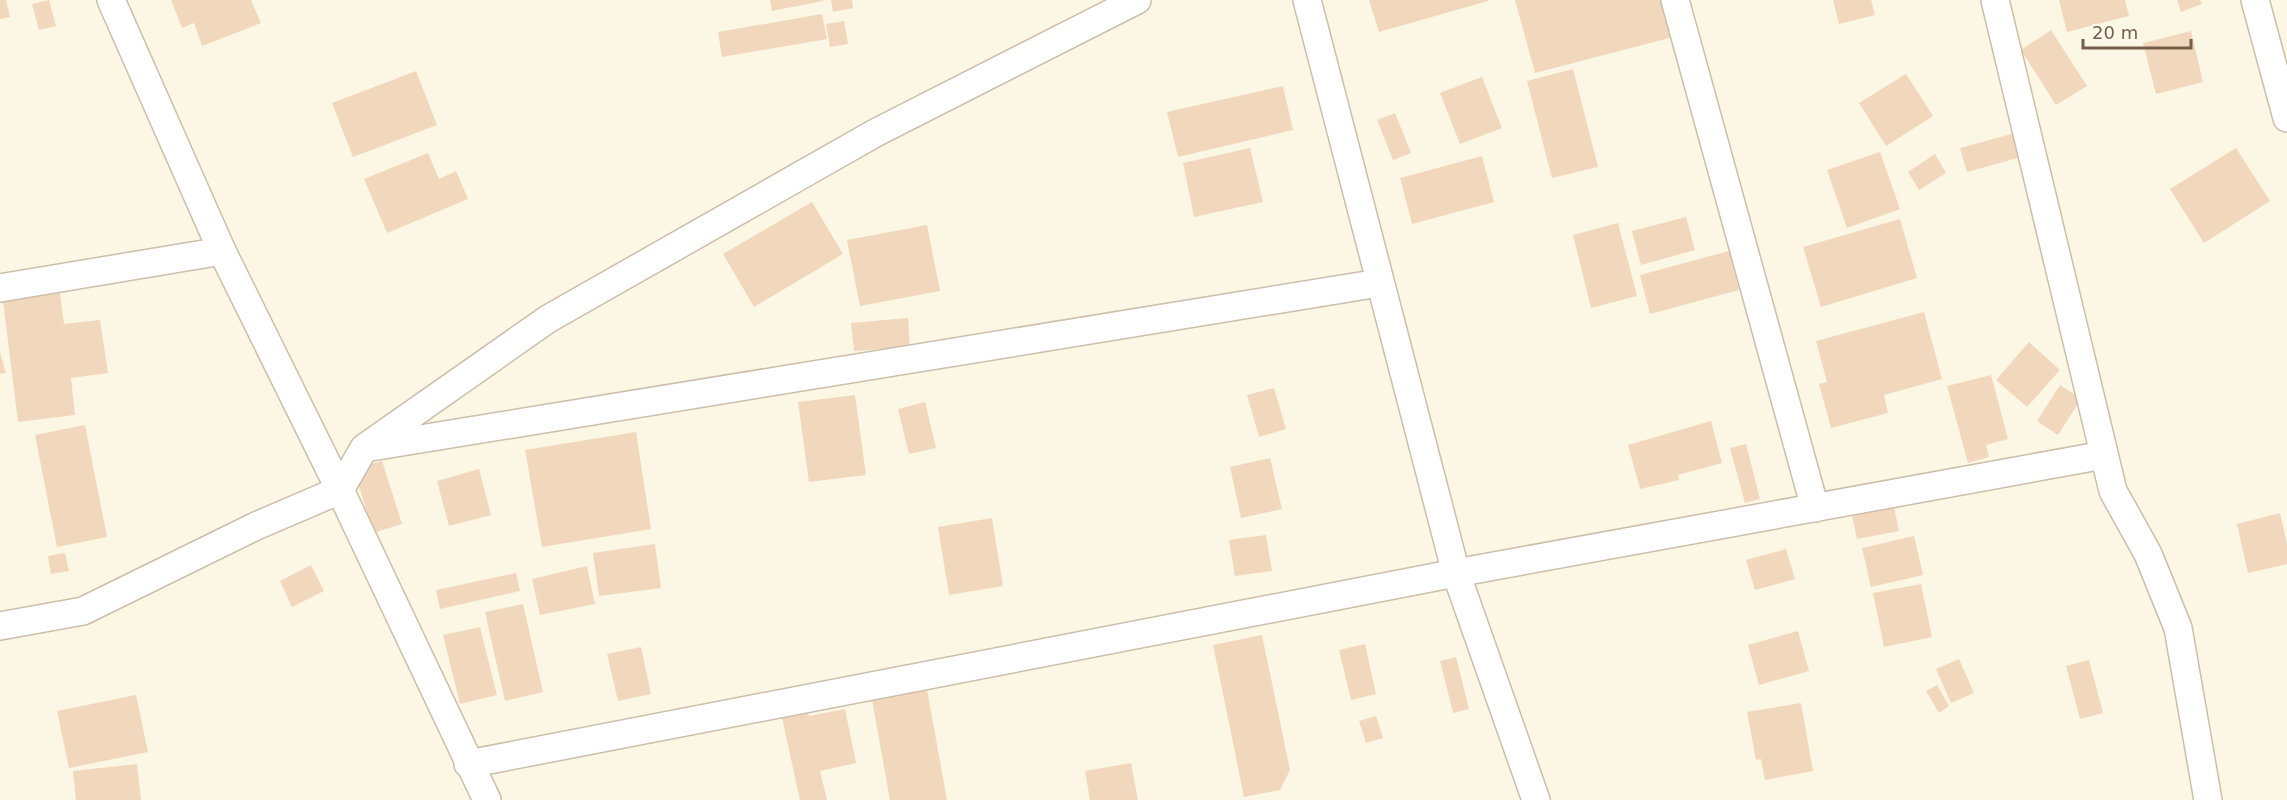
<svg xmlns="http://www.w3.org/2000/svg" width="2287" height="800" font-family="'DejaVu Sans',sans-serif">
<style>
.building{fill:#f1d8bd}
.lines{fill:none;stroke-linecap:round;stroke-linejoin:round}
.minor-casing{stroke:#cdbeab;stroke-width:30}
.minor{stroke:#fff;stroke-width:27}
</style>
<rect width="100%" height="100%" fill="#fcf6e5"/>
<g class="building">
<polygon points="0,0 6,0 10,17 0,19"/>
<polygon points="49,0 56,26 39,30 32,4"/>
<polygon points="171,0 251,0 261,23 202,46 194,23 182,28"/>
<polygon points="770,0 823,0 823,1 772,11"/>
<polygon points="831,0 852,0 853,8 833,12"/>
<polygon points="1369,0 1488,0 1488,1 1379,32"/>
<polygon points="1515,0 1664,0 1673,37 1535,73"/>
<polygon points="1833,0 1871,0 1875,15 1839,24"/>
<polygon points="2059,0 2125,0 2129,16 2067,32"/>
<polygon points="2177,0 2200,0 2202,4 2181,12"/>
<polygon points="822,14 827,39 722,57 718,32"/>
<polygon points="844,21 848,44 830,47 826,24"/>
<polygon points="2051,30 2087,86 2056,105 2021,50"/>
<polygon points="2191,31 2203,82 2156,94 2143,43"/>
<polygon points="1573,69 1598,167 1552,178 1527,81"/>
<polygon points="416,71 437,125 353,157 332,103"/>
<polygon points="1906,74 1933,116 1886,146 1859,103"/>
<polygon points="1482,77 1502,128 1460,144 1440,93"/>
<polygon points="1283,86 1293,130 1178,157 1167,112"/>
<polygon points="1395,113 1411,153 1393,160 1377,120"/>
<polygon points="2015,133 2021,157 1967,172 1960,148"/>
<polygon points="1250,148 1263,202 1194,217 1183,163"/>
<polygon points="2236,148 2270,201 2204,243 2170,189"/>
<polygon points="1880,152 1900,209 1847,228 1827,170"/>
<polygon points="428,153 439,179 456,171 468,199 387,233 364,179"/>
<polygon points="1935,154 1946,173 1919,190 1908,172"/>
<polygon points="1482,156 1494,202 1412,224 1400,178"/>
<polygon points="812,202 843,254 754,307 723,254"/>
<polygon points="1686,217 1695,250 1641,265 1632,231"/>
<polygon points="1900,219 1917,278 1821,307 1803,247"/>
<polygon points="1618,223 1637,296 1591,308 1573,235"/>
<polygon points="927,225 940,291 860,306 847,240"/>
<polygon points="1729,251 1739,290 1650,314 1640,275"/>
<polygon points="60,293 64,324 100,320 108,373 71,378 75,415 18,422 3,301"/>
<polygon points="1924,312 1942,379 1884,395 1888,413 1831,428 1819,384 1827,382 1816,341"/>
<polygon points="908,318 910,347 854,351 851,323"/>
<polygon points="2029,342 2060,370 2027,407 1996,380"/>
<polygon points="0,352 6,373 0,374"/>
<polygon points="1991,375 2008,439 1986,445 1989,457 1968,463 1947,386"/>
<polygon points="2060,385 2081,399 2058,435 2037,421"/>
<polygon points="1274,388 1286,429 1259,437 1247,395"/>
<polygon points="855,395 866,475 809,482 798,402"/>
<polygon points="925,402 936,448 909,454 898,409"/>
<polygon points="1711,421 1722,463 1678,475 1679,480 1640,489 1628,445"/>
<polygon points="85,425 107,537 57,547 35,435"/>
<polygon points="636,432 651,529 542,547 525,450"/>
<polygon points="1746,444 1760,499 1745,503 1730,448"/>
<polygon points="1270,458 1282,509 1241,518 1230,467"/>
<polygon points="382,461 402,524 373,533 354,469"/>
<polygon points="479,469 491,515 449,526 437,481"/>
<polygon points="1894,507 1899,531 1857,539 1852,515"/>
<polygon points="2280,513 2287,544 2287,564 2248,573 2237,524"/>
<polygon points="992,518 1003,586 949,595 938,527"/>
<polygon points="1266,535 1272,571 1235,576 1229,540"/>
<polygon points="1914,536 1923,575 1871,587 1862,548"/>
<polygon points="655,544 661,588 599,596 593,553"/>
<polygon points="1786,549 1795,579 1755,590 1746,560"/>
<polygon points="65,553 69,571 51,574 48,556"/>
<polygon points="311,565 324,591 292,607 280,581"/>
<polygon points="587,566 595,604 540,615 532,579"/>
<polygon points="516,573 520,591 440,609 436,590"/>
<polygon points="1921,584 1932,637 1884,647 1873,593"/>
<polygon points="523,604 543,692 505,701 485,612"/>
<polygon points="480,627 497,695 460,704 443,635"/>
<polygon points="1798,631 1809,671 1759,685 1748,645"/>
<polygon points="1262,635 1290,770 1280,790 1244,797 1213,645"/>
<polygon points="1365,644 1376,694 1351,700 1339,650"/>
<polygon points="641,647 651,694 618,701 607,654"/>
<polygon points="1456,657 1469,709 1453,713 1440,661"/>
<polygon points="1959,659 1974,693 1951,703 1936,669"/>
<polygon points="2089,660 2103,713 2080,719 2066,666"/>
<polygon points="926,684 947,800 890,800 871,694"/>
<polygon points="1937,685 1949,706 1939,713 1926,691"/>
<polygon points="136,695 148,752 69,768 57,711"/>
<polygon points="1801,703 1813,771 1765,780 1761,759 1756,760 1747,712"/>
<polygon points="845,709 856,763 820,771 827,800 800,800 782,718 808,712 809,716"/>
<polygon points="1376,716 1383,738 1366,743 1359,721"/>
<polygon points="1131,763 1138,800 1090,800 1085,771"/>
<polygon points="137,764 141,800 76,800 73,771"/>
</g>
<g class="lines">
<g class="minor-casing">
<g id="minor">
<polyline points="111,0 222,251 340,490 487,800"/>
<polyline points="1307,0 1456,573 1536,800"/>
<polyline points="1675,0 1815,508"/>
<polyline points="1995,0 2113,491 2148,554 2178,628 2208,800"/>
<polyline points="2255,0 2287,118"/>
<polyline points="0,288 222,251"/>
<polyline points="371,447 1379,283"/>
<polyline points="0,626 83,611 256,526 340,490 364,448 548,319 877,132 1137,0"/>
<polyline points="468,764 1456,573 2104,455"/>
</g>
</g>
<use href="#minor" class="minor"/>
</g>
<path d="M2083 39v9h108v-9" fill="none" stroke="#745e4a" stroke-width="3"/>
<text x="2092" y="39" font-size="18" fill="#745e4a" stroke="#fff9eb" stroke-width="4.5" paint-order="stroke">20 m</text>
</svg>
